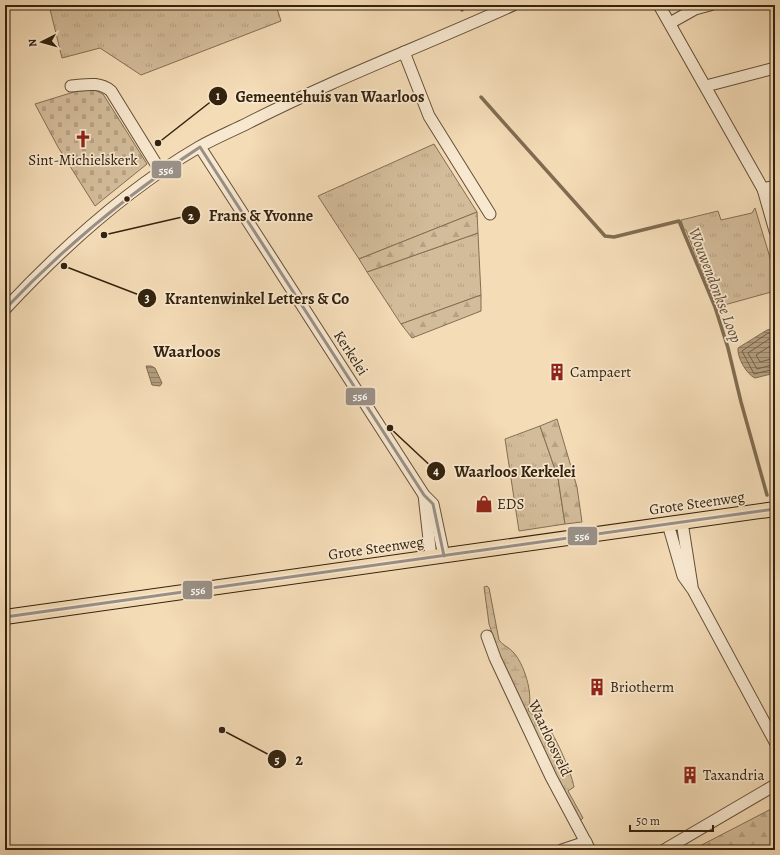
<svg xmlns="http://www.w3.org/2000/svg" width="780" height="855" font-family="Alegreya,serif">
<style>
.grass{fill:url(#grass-tufts);stroke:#846f53}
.forest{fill:url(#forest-firs);stroke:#846f53}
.wetland{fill:url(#wetland-marsh);stroke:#846f53}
.cemetery{fill:url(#cemetery-stones);stroke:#846f53}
.water{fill:url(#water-rules);stroke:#806c50}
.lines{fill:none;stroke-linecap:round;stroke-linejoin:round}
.shore{stroke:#746044;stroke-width:1}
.stream{stroke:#806c50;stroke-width:3.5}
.minor-casing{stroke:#645037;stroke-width:13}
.major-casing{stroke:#34220c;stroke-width:16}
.minor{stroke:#f8e8d0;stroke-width:11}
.major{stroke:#f4dcb7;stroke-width:14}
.bus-1-casing{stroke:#f8e8d0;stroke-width:6}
.bus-1{stroke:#9a9086;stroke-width:3}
.bus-dot{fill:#34220c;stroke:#f8e8d0;stroke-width:1.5}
.labels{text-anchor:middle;stroke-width:3.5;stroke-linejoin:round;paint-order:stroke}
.poi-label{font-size:15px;fill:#34220c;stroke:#f8e8d0;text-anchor:start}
.street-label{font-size:15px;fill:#34220c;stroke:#f8e8d0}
.water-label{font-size:16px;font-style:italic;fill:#604d34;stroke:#f8e8d0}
.quarter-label{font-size:17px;font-weight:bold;fill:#34220c;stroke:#f8e8d0}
.leader{fill:none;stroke:#34220c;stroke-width:1.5}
.callout-dot{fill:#34220c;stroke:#f8e8d0;stroke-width:1.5}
.mark-label{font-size:12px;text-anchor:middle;font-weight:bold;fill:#fff}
.callout-label{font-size:16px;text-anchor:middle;font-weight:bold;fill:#34220c;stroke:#f8e8d0;stroke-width:3.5;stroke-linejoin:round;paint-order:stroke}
.line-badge{stroke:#f8e8d0;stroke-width:1.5}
.badge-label{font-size:11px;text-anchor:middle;font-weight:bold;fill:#fff}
</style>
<defs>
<pattern id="grass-tufts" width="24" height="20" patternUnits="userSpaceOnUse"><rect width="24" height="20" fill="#d3bc9a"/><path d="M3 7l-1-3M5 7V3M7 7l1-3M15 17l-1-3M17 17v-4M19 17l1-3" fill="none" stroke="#b6a184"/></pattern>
<pattern id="forest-firs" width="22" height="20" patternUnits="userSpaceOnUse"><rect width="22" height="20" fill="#d3bc9a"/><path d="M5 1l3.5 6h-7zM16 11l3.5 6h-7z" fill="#b6a184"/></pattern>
<pattern id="wetland-marsh" width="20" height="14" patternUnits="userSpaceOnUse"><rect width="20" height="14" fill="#d3bc9a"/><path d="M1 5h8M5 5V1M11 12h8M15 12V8" fill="none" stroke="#b6a184"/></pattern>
<pattern id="cemetery-stones" width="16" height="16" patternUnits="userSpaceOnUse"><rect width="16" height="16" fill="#d3bc9a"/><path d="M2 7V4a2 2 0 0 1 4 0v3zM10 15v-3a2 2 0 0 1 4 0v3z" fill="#b6a184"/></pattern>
<pattern id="water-rules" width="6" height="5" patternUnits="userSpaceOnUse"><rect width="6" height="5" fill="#b39d7d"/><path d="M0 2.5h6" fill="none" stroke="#928065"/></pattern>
</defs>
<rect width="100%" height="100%" fill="#f4dcb7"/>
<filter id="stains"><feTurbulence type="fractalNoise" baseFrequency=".005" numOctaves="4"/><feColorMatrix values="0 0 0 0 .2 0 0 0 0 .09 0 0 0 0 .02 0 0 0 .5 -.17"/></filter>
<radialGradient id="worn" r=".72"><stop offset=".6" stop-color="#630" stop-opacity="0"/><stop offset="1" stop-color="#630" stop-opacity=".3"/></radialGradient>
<g class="grass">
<polygon points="49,5 276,5 281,21 141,75 100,48 62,58"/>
<polygon points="434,144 477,212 359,259 318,196"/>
<polygon points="755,208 775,274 775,291 717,307 686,230 684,229 681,220 718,211 721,220 752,213"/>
<polygon points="478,233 481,295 401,324 367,272"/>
<polygon points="540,426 558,478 565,524 519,531 505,439"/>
</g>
<g class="forest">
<polygon points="477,212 478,233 367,272 359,259"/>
<polygon points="481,295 481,311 412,338 401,324"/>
<polygon points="557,419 577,487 582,522 565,524 558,478 540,426"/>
<polygon points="775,807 775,850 762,850 760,845 749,850 692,850"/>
</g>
<path class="wetland" d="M487,586L489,588L499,640C502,645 509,647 513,652C524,663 534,695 528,710C533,717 537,716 543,721C553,729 572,774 574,787L568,791L583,818L580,821L563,791L500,657L489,624L484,587Z"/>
<polygon class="cemetery" points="95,90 103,94 147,164 95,206 58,147 35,104 77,91"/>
<g class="water">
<path d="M771,329L775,333V373L755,378C746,374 737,357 738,348L767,330Z"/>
<polygon points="146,366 151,366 155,368 162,383 160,386 152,385"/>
</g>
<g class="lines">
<g class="shore">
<polyline points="775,335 768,333 742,351 754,374 775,369"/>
<polyline points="775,340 769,339 748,353 757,369 775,364"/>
<polyline points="775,346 770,346 756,355 760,362 775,358"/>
</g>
<g class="stream">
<polyline points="461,5 462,10"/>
<polyline points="481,97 605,236 614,237 679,221 715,307 728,348 741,402 767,495"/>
</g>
<g class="minor-casing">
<g id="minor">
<polyline points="659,5 763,189 775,231"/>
<polyline points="670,23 695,9 710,5"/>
<polyline points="404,52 429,116 490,214"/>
<path d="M71,86C85,85 99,81 111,91L161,172"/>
<polyline points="706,86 775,68"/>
<polyline points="200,147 424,495 433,504 444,556"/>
<polyline points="763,189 775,186"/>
<path d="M5,309C62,248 127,189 199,147C215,138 232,131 248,123C334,79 425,45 513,5"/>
<polyline points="424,495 431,557"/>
<polyline points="682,522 692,586"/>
<polyline points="668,524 683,576 693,590 775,742"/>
<polyline points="487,636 495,658 551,777 590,850"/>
<polyline points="562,850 586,842"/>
<polyline points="664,850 775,785"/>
</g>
</g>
<g class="major-casing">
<polyline id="major" points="5,617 775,509"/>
</g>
<use href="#minor" class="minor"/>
<use href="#major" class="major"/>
<g class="bus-1-casing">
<g id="bus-1">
<path d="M5,309C64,247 128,194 200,147L424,495L433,504L444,556"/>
<polyline points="5,617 775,509"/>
</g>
</g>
<use href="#bus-1" class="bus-1"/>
</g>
<defs>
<g id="church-bare" transform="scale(1.38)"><path d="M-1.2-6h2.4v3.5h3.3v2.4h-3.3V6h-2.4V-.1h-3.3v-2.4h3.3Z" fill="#8f2418" stroke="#f8e8d0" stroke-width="2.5" paint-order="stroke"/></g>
<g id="building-bare" transform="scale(1.38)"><path d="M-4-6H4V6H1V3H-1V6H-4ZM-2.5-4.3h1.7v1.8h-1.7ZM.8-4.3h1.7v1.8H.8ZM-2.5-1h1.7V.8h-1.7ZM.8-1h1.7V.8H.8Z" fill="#8f2418" stroke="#f8e8d0" stroke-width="2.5" paint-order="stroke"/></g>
<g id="shop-bare" transform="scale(1.38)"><path d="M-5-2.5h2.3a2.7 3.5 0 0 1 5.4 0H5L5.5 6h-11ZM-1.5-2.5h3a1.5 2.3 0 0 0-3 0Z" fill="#8f2418" stroke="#f8e8d0" stroke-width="2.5" paint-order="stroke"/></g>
</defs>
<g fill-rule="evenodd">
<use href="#church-bare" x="83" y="139"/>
<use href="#building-bare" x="557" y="372"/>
<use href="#shop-bare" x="484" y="504"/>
<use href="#building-bare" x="597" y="687"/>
<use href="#building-bare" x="690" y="775"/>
</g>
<circle class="bus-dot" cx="127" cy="199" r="3.5"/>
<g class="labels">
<g class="poi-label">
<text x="83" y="165" text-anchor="middle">Sint-Michielskerk</text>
<text x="570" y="377">Campaert</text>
<text x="497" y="509">EDS</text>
<text x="610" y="692">Briotherm</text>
<text x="703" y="780">Taxandria</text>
</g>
<g class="street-label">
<text transform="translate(351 353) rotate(57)" y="5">Kerkelei</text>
<text transform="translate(697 503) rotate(-8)" y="5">Grote Steenweg</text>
<text transform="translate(376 548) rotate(-8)" y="5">Grote Steenweg</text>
<text transform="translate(550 738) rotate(65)" y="5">Waarloosveld</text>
</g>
<g class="water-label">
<text transform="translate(716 285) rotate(69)" y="6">Wouwendonkse Loop</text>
</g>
<g class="quarter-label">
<text x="187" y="357">Waarloos</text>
</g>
</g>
<path class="leader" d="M158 143L218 96M104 235L191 215M64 266L147 298M390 428L436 471M222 730L277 759"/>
<g class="callout-dot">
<circle cx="158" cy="143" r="4"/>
<circle cx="104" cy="235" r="4"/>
<circle cx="64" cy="266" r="4"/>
<circle cx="390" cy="428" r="4"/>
<circle cx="222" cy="730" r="4"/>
<circle cx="218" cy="96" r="10"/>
<circle cx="191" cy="215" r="10"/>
<circle cx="147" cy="298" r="10"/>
<circle cx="436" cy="471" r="10"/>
<circle cx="277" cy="759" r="10"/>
</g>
<g class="mark-label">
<text x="218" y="100">1</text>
<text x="191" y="220">2</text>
<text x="147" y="302">3</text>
<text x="436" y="475">4</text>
<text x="277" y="764">5</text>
</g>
<g class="callout-label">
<text x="330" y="102">Gemeentehuis van Waarloos</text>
<text x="261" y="221">Frans &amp; Yvonne</text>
<text x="257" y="304">Krantenwinkel Letters &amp; Co</text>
<text x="515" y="477">Waarloos Kerkelei</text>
<text x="299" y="765">2</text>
</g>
<g class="line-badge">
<rect x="151" y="160" width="31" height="19" rx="4" fill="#9a9086"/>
<rect x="345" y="387" width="31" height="19" rx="4" fill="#9a9086"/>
<rect x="567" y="526" width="31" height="20" rx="4" fill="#9a9086"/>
<rect x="182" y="580" width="31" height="20" rx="4" fill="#9a9086"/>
</g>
<g class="badge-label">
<text x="166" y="174">556</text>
<text x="360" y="400">556</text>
<text x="582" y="540">556</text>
<text x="198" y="594">556</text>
</g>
<rect width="780" height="855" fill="none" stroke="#f4dcb7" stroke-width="20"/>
<rect x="6" y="6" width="768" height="843" fill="none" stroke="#34220c" stroke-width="2"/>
<rect x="10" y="10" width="760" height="835" fill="none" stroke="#34220c"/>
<g transform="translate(42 42) rotate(264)" stroke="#f8e8d0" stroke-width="3" paint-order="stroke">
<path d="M0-3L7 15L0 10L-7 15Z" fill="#34220c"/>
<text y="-6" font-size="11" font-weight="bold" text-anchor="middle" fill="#34220c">N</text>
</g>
<path d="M630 825v6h83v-6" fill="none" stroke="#34220c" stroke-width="2"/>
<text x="636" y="825" font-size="12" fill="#34220c" stroke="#f8e8d0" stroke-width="3" paint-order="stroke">50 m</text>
<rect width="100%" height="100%" filter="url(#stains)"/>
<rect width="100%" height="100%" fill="url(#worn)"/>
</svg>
